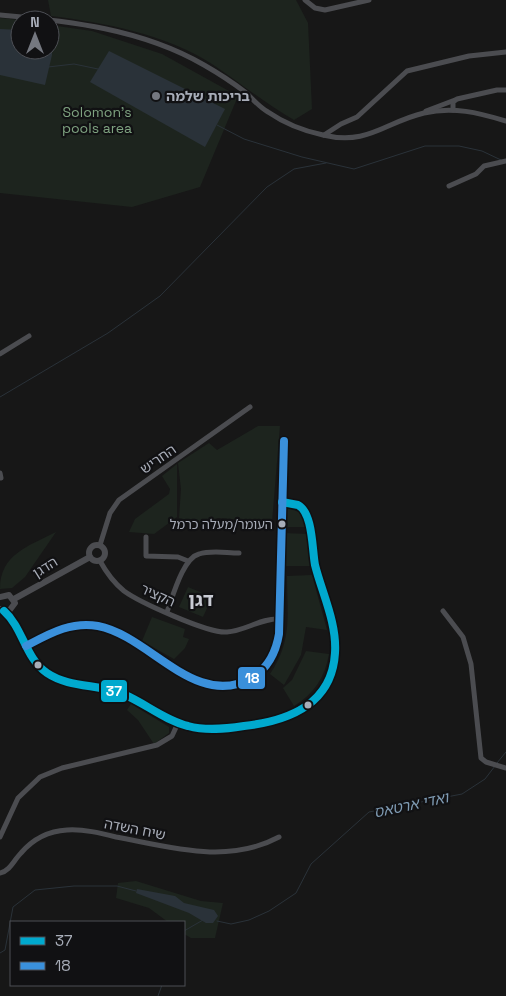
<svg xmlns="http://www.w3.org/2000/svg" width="506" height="996" font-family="'Space Grotesk','Noto Sans Hebrew',sans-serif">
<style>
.green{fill:#1d241e}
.water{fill:#2a3239}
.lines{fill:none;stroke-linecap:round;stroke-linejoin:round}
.stream{stroke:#2a3239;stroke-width:1}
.minor{stroke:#4b4c50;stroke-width:5}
.tertiary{stroke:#4b4c50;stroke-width:6}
.bus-1-casing{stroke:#111113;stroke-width:11}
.bus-2-casing{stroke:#111113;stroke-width:11}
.bus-1{stroke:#00a9ce;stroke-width:8}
.bus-2{stroke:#3a90db;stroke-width:8}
.poi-dot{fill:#757880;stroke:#111113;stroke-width:2}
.bus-dot{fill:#a8adb8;stroke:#111113;stroke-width:2}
.labels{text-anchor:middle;stroke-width:4.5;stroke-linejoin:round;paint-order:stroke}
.bus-label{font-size:13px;fill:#a8adb8;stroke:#111113;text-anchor:end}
.poi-label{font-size:14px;font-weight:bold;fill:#a8adb8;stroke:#111113;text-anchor:start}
.park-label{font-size:14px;fill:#7fa381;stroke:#111113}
.street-label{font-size:14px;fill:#a8adb8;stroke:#111113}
.water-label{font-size:15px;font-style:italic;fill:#7f9bb3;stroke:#111113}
.district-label{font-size:19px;font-weight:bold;fill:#c9ccd4;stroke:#111113}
.line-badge{stroke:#111113;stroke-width:2}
.badge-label{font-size:14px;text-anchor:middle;font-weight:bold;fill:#fff}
</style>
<rect width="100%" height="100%" fill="#171717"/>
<g class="green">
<path d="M48,0H296L308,23L312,109L294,120C265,103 240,83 212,64C165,34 106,23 51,16Z"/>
<polygon points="0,18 20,20 20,50 50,50 50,25 92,31 162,54 238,96 200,187 132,207 0,193"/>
<polygon points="258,426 280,426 272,522 218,518 202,525 179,518 181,489 178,463 209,443 217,450"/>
<polygon points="177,464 177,517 154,534 129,532 135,519 169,494 170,489 162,476"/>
<polygon points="287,508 302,513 306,527 286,527"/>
<path d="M56,532L25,577L12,588L0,589C0,554 29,546 56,532Z"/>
<polygon points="283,533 308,534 313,566 282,566"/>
<path d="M312,575L327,630L306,627L301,655L284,685L270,674C293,640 287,614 287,576Z"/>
<polygon points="188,587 212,597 203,617 179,607"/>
<polygon points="152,617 185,629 183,637 189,639 185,648 174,659 142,641"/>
<path d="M306,651L329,654C325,677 314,694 294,706L283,688L292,680Z"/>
<polygon points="131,704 169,727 169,733 154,744 138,720 127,710"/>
<polygon points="136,881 201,901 223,903 215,938 191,938 184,934 184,922 168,922 149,908 116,898 118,883"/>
</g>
<g class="water">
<polygon points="0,29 20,30 20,50 50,50 50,30 53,30 52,55 45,85 0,75"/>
<polygon points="109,51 225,109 205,147 90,82"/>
<polygon points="137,889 175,896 184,903 214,910 218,916 213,923 206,923 189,913 136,893"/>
</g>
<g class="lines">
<g class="stream">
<polyline points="48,67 74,64 98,69"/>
<polyline points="217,125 244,139 302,157 354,169 425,146 459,146 482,151 501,160"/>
<polyline points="0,397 108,333 160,296 267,187 294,169 326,163"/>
<polyline points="497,763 506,752"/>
<polyline points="217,921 231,924 249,920 269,911 296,893 311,864 369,812 462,794 485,779 495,766"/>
<polyline points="184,931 203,920"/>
<polyline points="0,953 5,950 13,907 35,890 74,886 117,886 136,891"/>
<polyline points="158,996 162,985"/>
</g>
<g class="minor">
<polyline points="305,0 315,8 325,10 369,0"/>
<path d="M0,15C70,21 142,29 204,65C218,73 232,82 245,92C253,99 259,107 268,112C284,123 304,131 323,135C368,146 385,122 424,113C453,106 479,113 506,121"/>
<polyline points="453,110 453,102 457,99 497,90 506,90"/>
<polyline points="426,111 455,100"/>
<polyline points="324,135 341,124 357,117 407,71 469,56 506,52"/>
<polyline points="449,186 476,174 484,166 506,161"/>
<polyline points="0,354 29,336"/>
<polyline points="0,473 1,478"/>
<polyline points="146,537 146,556 178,557 188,561"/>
<polyline points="100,545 110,513 119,500 250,407"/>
<path d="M100,561C106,572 113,582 124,591C139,602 209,634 227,632C245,631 261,618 279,619"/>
<path d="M4,611C23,628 25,658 47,673C69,688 99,684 123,694C145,703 164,720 188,726C206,731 225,729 244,726C288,721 332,705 335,653C337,623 322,593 315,565C312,549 313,513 298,505L282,502"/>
<polyline points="443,611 463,637 471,664 481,758 486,762 506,768"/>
<path d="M167,612C173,596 183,558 199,554C211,550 226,553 239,553"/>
<path d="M26,646C49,634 71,621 98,626C150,636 195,710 252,678C268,668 276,652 279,634L284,441"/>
<polyline points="0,837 18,798 40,777 62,768 157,745 172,736 178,723"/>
<path d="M0,873C10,871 14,860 21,853C33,839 49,831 67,830C84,829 100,833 116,837C170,847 227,865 279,837"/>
</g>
<g class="tertiary">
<circle cx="97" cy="553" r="8"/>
<polyline points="0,597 9,595 15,603 9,611 0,609"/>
<polyline points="14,599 90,557"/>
</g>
<g class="bus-1-casing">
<path id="bus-1" d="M4,611C23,628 25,658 47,673C69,688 99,684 123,694C145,703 164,720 188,726C206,731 225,729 244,726C288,721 332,705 335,653C337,623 322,593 315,565C312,549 313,513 298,505L282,502"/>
</g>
<g class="bus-2-casing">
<path id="bus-2" d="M26,646C49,634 71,621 98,626C150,636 195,710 252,678C268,668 276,652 279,634L284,441"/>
</g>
<use href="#bus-1" class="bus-1"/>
<use href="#bus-2" class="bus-2"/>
</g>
<circle class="poi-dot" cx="156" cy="96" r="5"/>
<g class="bus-dot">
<circle cx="282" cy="524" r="4.5"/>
<circle cx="38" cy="665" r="4.5"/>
<circle cx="308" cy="705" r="4.5"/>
</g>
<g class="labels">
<g class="bus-label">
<text x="273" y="529">העומר/מעלה כרמל</text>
</g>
<g class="poi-label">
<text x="166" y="101">בריכות שלמה</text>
</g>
<g class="park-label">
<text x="97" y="117">Solomon's<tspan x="97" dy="16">pools area</tspan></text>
</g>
<g class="street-label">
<text transform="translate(158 459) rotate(-35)" y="5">החריש</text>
<text transform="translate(45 567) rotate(-32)" y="5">הדגן</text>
<text transform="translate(158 595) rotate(24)" y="5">הקציר</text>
<text transform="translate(135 829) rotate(11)" y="5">שיח השדה</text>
</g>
<g class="water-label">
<text transform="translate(411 805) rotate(-12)" y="5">ואדי ארטאס</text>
</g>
<g class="district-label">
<text x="201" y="606">דגן</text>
</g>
</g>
<g class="line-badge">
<rect x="237" y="666" width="29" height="24" rx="5" fill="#3a90db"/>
<rect x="100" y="679" width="28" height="24" rx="5" fill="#00a9ce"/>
</g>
<g class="badge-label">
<text x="252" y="683">18</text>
<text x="114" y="696">37</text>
</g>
<rect x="10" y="921" width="175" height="65" fill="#111113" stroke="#4d4f55"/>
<rect x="20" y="937" width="25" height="8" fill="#00a9ce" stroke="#4d4f55"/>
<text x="55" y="946" font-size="15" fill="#a8adb8">37</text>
<rect x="20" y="962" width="25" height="8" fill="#3a90db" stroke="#4d4f55"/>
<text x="55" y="971" font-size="15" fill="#a8adb8">18</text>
<g transform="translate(35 35)"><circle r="24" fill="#111113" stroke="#4d4f55"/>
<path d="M0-4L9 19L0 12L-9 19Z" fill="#757880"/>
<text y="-8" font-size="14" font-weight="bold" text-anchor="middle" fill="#a8adb8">N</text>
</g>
</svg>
